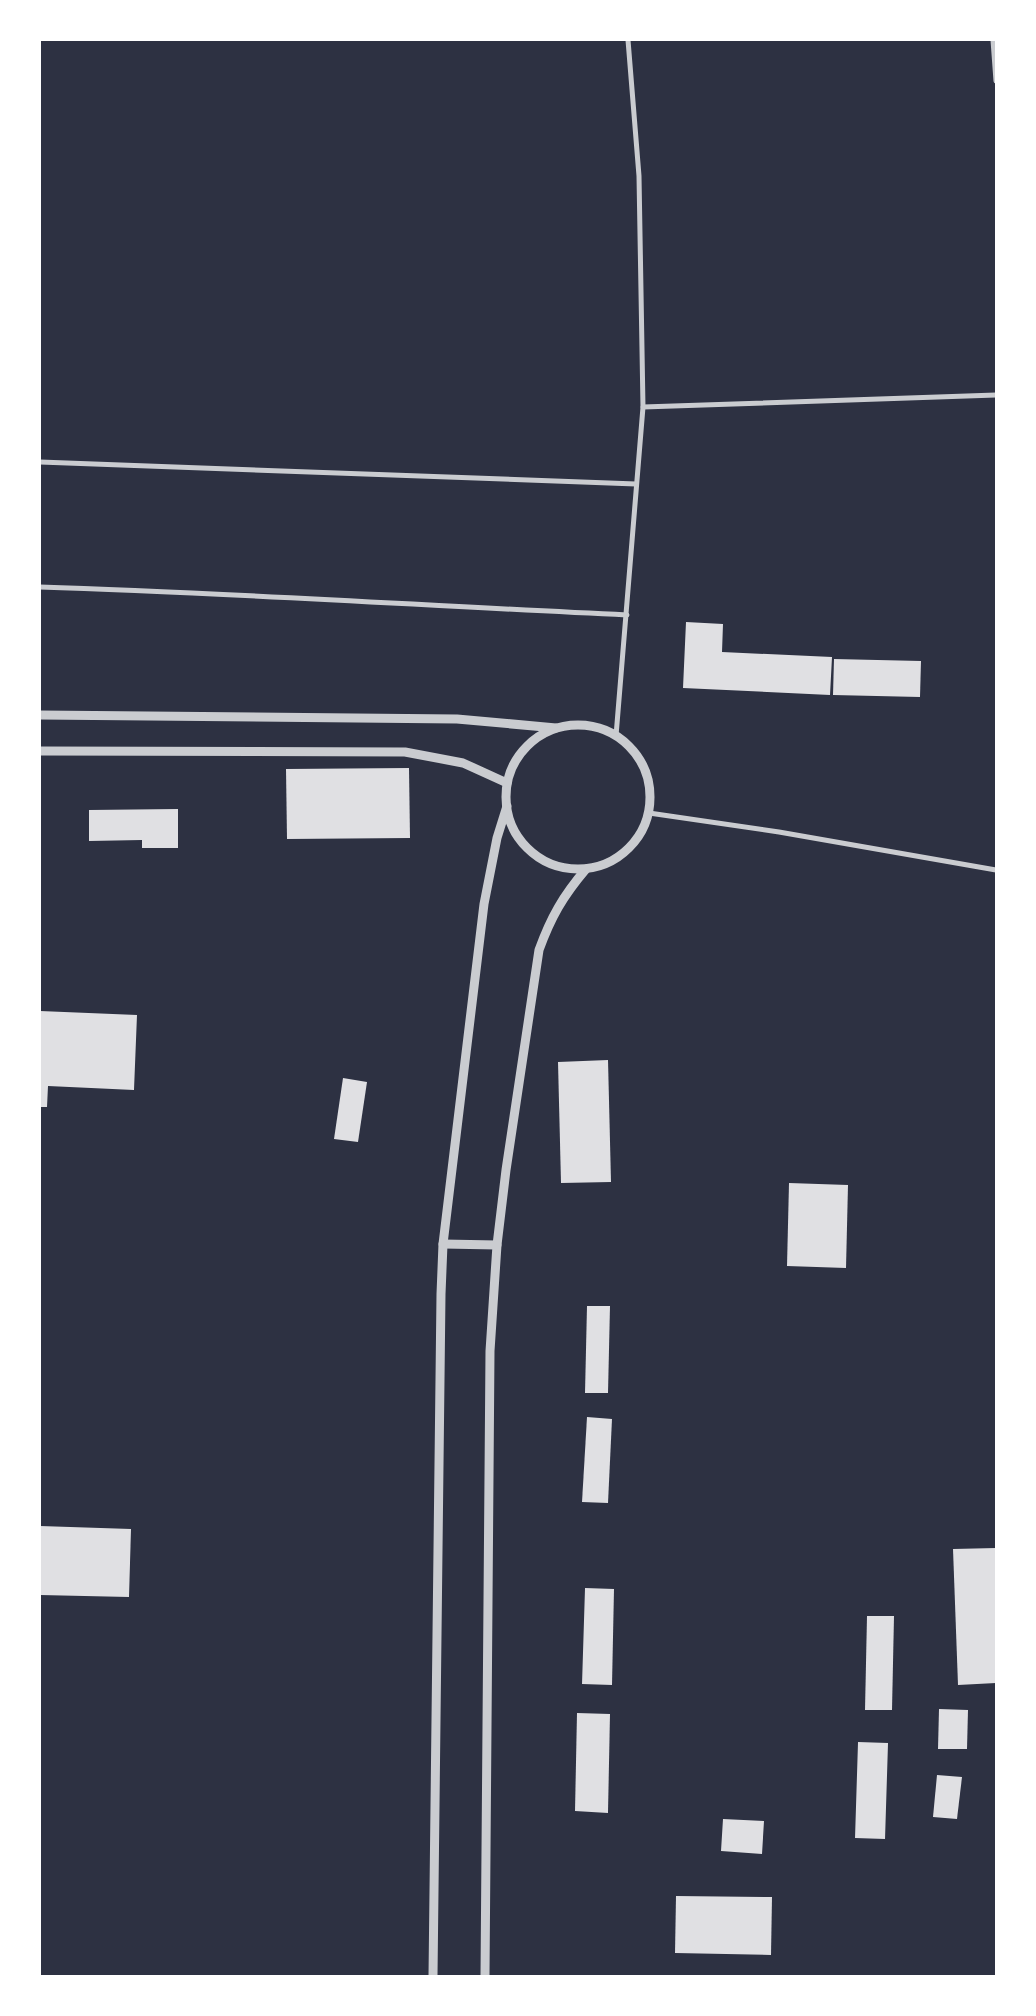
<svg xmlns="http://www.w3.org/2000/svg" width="1036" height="2016" font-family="Barlow,sans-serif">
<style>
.building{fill:#e0e0e3}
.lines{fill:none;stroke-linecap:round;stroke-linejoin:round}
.minor{stroke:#caccd0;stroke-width:5}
.tertiary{stroke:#caccd0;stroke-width:9}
</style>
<rect width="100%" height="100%" fill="#2d3142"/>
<g class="building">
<polygon points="686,622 723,624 722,652 832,657 830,695 683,688"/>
<polygon points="834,659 921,661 920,697 833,695"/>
<polygon points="409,768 410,838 287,839 286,769"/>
<polygon points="178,809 178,848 142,848 142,840 89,841 89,810"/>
<polygon points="40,1011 137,1015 134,1090 48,1086 47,1107 40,1107"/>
<polygon points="608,1060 611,1182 561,1183 558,1062"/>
<polygon points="343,1078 367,1082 358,1142 334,1139"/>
<polygon points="789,1183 848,1185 846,1268 787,1266"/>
<polygon points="587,1306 610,1306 608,1393 585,1393"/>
<polygon points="587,1417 612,1419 608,1503 582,1502"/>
<polygon points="40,1526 131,1529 129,1597 40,1595"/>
<polygon points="996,1548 996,1683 958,1685 953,1549"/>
<polygon points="585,1588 614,1589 612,1685 582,1684"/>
<polygon points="867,1616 894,1616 892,1710 865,1710"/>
<polygon points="939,1709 968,1710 967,1749 938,1749"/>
<polygon points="577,1713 610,1714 608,1813 575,1811"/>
<polygon points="858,1742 888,1743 885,1839 855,1838"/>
<polygon points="937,1775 962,1777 957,1819 933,1817"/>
<polygon points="723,1819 764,1821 762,1854 721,1851"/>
<polygon points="676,1896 772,1897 771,1955 675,1953"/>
</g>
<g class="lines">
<g class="minor">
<polyline points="993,40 996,81"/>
<polyline points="643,407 996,395"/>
<polyline points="40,462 636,484"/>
<path d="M40,587C236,593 431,606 627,615"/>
<polyline points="616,736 643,407 639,176 628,40"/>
<polyline points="649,813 779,832 996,870"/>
</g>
<g class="tertiary">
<polyline points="40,715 457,719 556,728"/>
<circle cx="578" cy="797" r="72"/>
<polyline points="40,751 405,752 463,763 507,783"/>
<polyline points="443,1244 497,1245"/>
<polyline points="433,1976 441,1294 443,1244 484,904 497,838 507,806"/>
<path d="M485,1976L490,1351L497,1245L506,1170L539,950C551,917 563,896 586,869"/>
</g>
</g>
<rect width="1036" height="2016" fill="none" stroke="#ffffff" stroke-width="82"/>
</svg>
